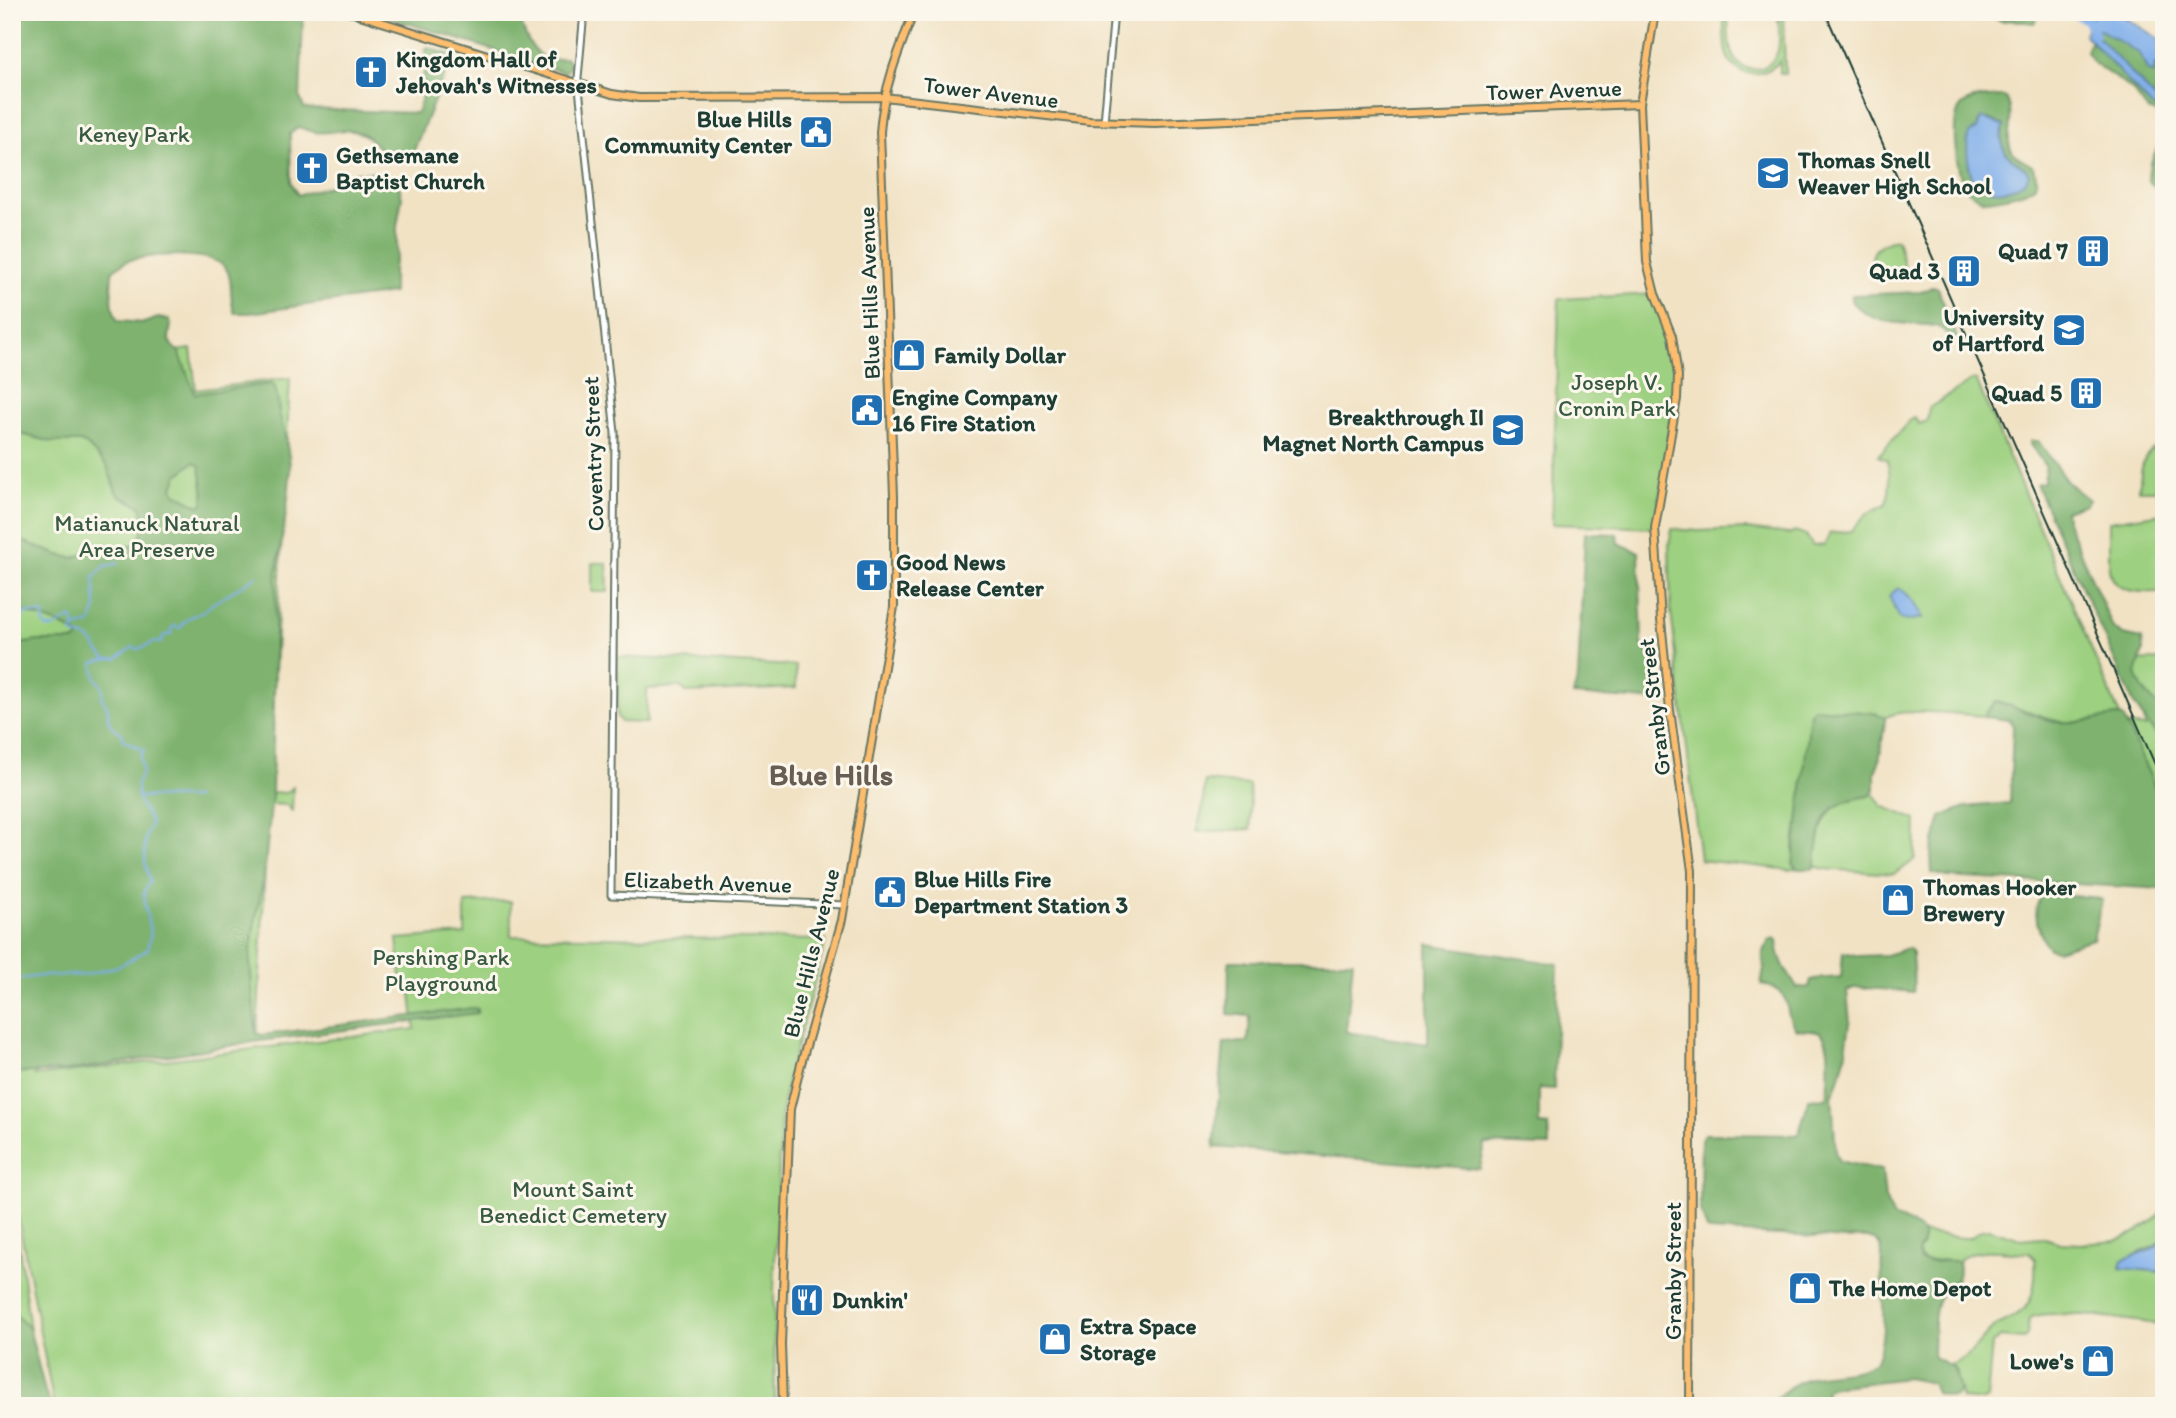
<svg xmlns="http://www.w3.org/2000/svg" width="2176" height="1418" font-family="Itim,sans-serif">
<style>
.green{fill:#9dd080;stroke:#5e865a;stroke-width:2}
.forest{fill:#7eb26e;stroke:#4e7851;stroke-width:2;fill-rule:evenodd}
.water{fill:#7faeea;stroke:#4f768f;stroke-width:2}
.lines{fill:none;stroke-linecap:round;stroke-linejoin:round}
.stream{stroke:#7faeea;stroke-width:2}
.river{stroke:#7faeea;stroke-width:10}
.minor-casing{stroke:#687766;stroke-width:9}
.major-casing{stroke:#687766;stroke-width:10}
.minor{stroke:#fff;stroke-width:5}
.major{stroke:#fcbd6e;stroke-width:6}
.rail{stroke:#1f3d34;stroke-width:2}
.labels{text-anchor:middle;stroke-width:6;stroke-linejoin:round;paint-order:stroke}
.poi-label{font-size:23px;font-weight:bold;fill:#1f3d34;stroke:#fbf7ec;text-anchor:start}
.street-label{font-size:23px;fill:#1f3d34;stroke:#fbf7ec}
.park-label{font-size:23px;fill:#385a43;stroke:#fbf7ec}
.district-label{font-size:30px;font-weight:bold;fill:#685d52;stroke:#fbf7ec}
</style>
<rect width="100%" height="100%" fill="#fbf7ec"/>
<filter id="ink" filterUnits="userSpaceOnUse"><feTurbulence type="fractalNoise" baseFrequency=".0143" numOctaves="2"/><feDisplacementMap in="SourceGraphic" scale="14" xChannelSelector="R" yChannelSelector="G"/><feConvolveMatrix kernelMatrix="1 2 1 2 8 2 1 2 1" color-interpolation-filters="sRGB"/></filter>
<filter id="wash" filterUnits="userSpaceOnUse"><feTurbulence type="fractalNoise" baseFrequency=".00686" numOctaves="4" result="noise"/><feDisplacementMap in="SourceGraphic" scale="28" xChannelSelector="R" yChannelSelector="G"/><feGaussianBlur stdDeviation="1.57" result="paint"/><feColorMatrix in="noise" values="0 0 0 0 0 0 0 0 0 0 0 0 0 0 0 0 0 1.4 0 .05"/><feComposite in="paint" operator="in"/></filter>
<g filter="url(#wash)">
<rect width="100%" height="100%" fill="#f1e2c4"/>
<g class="green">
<polygon points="12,12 159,253 95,261 116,358 191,349 196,390 290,378 269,792 287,793 293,787 292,811 287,805 268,804 257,1036 35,1073 35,1076 415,1029 410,985 402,986 397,939 465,934 465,903 511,901 511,936 826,940 786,1085 781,1115 774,1288 775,1406 54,1406 12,1185"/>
<path d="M1724,12H1728C1729,25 1727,44 1733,56C1742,76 1773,72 1778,50C1781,39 1778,24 1778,12H1783L1785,73H1780V61C1764,79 1733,79 1726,52C1723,40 1724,25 1724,12Z"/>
<path d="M1897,239L1905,269L1876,277C1866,256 1875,242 1897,239Z"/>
<polygon points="1655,294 1666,318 1678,376 1655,528 1552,524 1559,299"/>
<path d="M1976,380L2120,716L2071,723L2146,727L2118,661L2164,660V887L2063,723L2028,711L2008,707L1999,701L1994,704L1984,716C1961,715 1903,706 1885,718L1875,713L1851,711C1828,756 1784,816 1796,868L1791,870L1700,860L1671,612L1669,544L1672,529L1699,531L1746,529L1789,534L1795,531L1806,535L1813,546L1825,545L1830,533L1851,531L1866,514L1886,504C1891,489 1891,475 1887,460L1878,456L1911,419L1915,417L1919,424L1927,421L1929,408L1971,381Z"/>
<path d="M2164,444V490H2139C2141,470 2141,450 2164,444Z"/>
<path d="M2164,513V592C2142,592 2116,596 2109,570V521Z"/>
<polygon points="592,563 607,563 608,592 592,592"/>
<polygon points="618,657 796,666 796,688 687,693 681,687 647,689 647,723 621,722 617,717"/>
<polygon points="1205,781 1249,785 1251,829 1196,832 1202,811"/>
<path d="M1873,793L1882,806L1916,820L1915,859C1914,861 1896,873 1894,874L1824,869L1815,866C1819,839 1819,813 1846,800C1855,796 1865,798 1873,793Z"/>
<polygon points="12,1193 40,1406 12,1406"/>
<path d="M2164,1209V1240C2152,1249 2126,1256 2120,1265V1268L2164,1272V1325C2141,1322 2043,1306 2029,1319L2027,1335L2024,1339L2000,1337L1992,1344L1987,1399L1984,1401L1962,1399L1955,1370L1950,1365C1969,1360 1978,1342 1992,1329C2002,1320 2016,1318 2025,1308C2035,1297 2036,1273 2035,1259L2029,1253C2009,1253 1969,1244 1958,1262L1941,1260L1923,1262L1918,1253L1923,1244V1233L1964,1238H1970L1982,1230L1989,1229L2021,1239L2041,1237L2061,1243L2081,1244L2115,1241L2134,1233L2152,1222Z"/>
</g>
<g class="forest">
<path d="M12,12H309V15L303,19L300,98L304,108L309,109L417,113L421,101L426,49L429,48L451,55V64L444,76L414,150L412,160C385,169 380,142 363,134C346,126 330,135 314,132C308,131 303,128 298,127L290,134L291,183L298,195L336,184L356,172H375L399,186L402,197L397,226V253L393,267V293L250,313H235C228,299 234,283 227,270C216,250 146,254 127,261C122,263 118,268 113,270C110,281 111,311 118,321L144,323L158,318L169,320L171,324L169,338L173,347L179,352L195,394L267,384L274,385C278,392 277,406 280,416C284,433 290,452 290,469C290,507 279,544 276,582L272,796L264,876L252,939L250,962L256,1033L263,1035L473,1008L478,1009L477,1013L260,1041L67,1071L12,1073V645L37,641H75L78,639V636C71,626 26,612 12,610V537L59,555L73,558L103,547H127L140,542L144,519L141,506L121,497L116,492L107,466L87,445L80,442H52L17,433L12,436ZM194,462L200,466L204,496L203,503L200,506L176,494L173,488L177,476Z"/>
<path d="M372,12H518C525,34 527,47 547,60L567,58L570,65L567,71L563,72Z"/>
<polygon points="1978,12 2040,12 2034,23 2012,20 2002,21"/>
<polygon points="2100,12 2123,12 2133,24 2164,42 2164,115 2147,110 2132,90 2094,63 2087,52"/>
<path d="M2000,96L2006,98C2018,118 2001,139 2014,154C2020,160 2027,163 2034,167C2035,172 2038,180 2035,185C2029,194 1994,200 1983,200C1977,197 1969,193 1965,187C1956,173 1949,117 1962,105C1973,96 1987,98 2000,96ZM1988,119L2004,125L2001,139L2006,154L2025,168L1991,190L1974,183L1969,167L1968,138L1977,129L1979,121Z"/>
<path d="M2164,140V192C2160,189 2152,186 2150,182C2144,173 2157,146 2164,140Z"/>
<path d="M1934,286L1937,288C1944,305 1953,321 1957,339L1953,340C1945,335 1945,329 1936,326C1905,322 1872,328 1851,300V296L1854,295L1921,292Z"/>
<path d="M2031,441H2038L2068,483L2089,500L2086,504L2065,511L2066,519L2113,628L2123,635L2142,639L2143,651L2136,674C2141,688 2150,702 2164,708V746L2135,706L2038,489L2037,484L2044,482L2045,466L2030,444Z"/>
<polygon points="1585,533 1617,534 1618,543 1639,552 1642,644 1654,664 1662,701 1573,695 1578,677"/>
<polygon points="1996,701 2055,722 2079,722 2116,716 2123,717 2152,780 2164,811 2164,889 1948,877 1932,873 1931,852 1941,817 1965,807 2010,803 2013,726 2009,720 1985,717 1985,714"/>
<path d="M1814,708L1875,713L1885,718V721L1879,762L1875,772V790L1870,796C1819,803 1822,822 1815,866L1812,869H1798L1793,864C1799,814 1805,764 1810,713Z"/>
<path d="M2042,895L2092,897L2102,900L2093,939L2057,950L2049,948C2039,935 2030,910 2042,895Z"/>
<path d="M1774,938L1777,940C1778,960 1787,972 1797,988L1809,987L1811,980L1814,979L1841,977L1843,952L1859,956L1886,955L1908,948L1912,951C1912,960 1915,986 1913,992L1856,987L1847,991L1850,1023L1845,1057L1839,1080L1832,1096L1836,1155L1839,1161L1882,1170L1885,1198L1894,1218L1908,1222L1923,1233V1244L1918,1253L1920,1260C1931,1265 1945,1258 1958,1262C1963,1287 1946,1281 1939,1299C1932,1315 1934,1337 1933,1355L1935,1358L1953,1367L1960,1390L1957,1396L1950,1397L1936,1393L1932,1383L1907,1378L1833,1387L1826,1390L1824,1406H1768C1779,1396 1791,1384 1805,1379C1828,1369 1855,1377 1876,1361C1890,1327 1879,1289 1882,1253C1880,1235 1863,1237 1848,1239L1710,1231L1707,1230L1700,1209L1701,1140L1704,1134L1796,1135L1799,1133L1809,1099L1825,1098L1828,1095C1826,1080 1835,1036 1817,1031C1810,1029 1803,1031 1795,1028C1780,1007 1797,993 1761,984L1764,969L1763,954L1769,940Z"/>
<polygon points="1428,944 1558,964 1554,1089 1539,1088 1539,1125 1549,1126 1549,1146 1485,1144 1480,1169 1214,1147 1224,1043 1248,1042 1250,1016 1228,1014 1229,961 1353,961 1346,1032 1428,1044"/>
<polygon points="12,1311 29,1328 45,1391 51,1406 12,1406"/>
</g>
<g class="water">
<polygon points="2095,12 2116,12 2164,42 2164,69 2155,65 2154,74 2147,71 2140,54 2099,29 2095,34 2154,97 2164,98 2164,108 2152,107 2084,34"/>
<path d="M1981,118L2004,125L2001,139L2006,154L2029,172L2027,179C2011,193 1993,194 1974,183C1968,167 1965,150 1969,133L1977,129Z"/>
<path d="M1898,588C1908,593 1920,607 1922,618L1907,621L1900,619L1889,596Z"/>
<polygon points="2164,1240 2164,1272 2120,1268 2122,1260 2150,1250"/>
</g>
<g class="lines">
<g class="stream">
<polyline points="12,615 23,617 24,613 44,614 43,621 46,628 53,628 70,618 73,618 75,628 91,623 96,608 94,577 105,566 119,563"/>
<path d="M108,659H117L133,647L138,649L155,642L161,643L163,636L172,634L171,629L174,626L180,628C189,612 204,615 212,604L257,576"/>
<polyline points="140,797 196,798"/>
<path d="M12,980L40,976L84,975L119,966L147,950L151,934L145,907L144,892L150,881L145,863V840L151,822L139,802L136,784L143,772L140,757L144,750L123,740L122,733L111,726L108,719V709L102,698L103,688L96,678L93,663L107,659C90,648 100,638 74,635L72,632L75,628"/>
</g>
<polyline class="river" points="2072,12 2087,19 2095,34"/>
</g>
</g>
<g filter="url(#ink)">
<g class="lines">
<g class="minor-casing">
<g id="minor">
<polyline points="584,12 578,78 615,433 611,895 845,905"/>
<polyline points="1104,122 1114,12"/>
</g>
</g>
<g class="major-casing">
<g id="major">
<polyline points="350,12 612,94 639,98 884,97 1090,121 1155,123 1640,104"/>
<polyline points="1655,12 1640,104 1647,262 1655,294 1672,336 1678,376 1677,399 1655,528 1661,620 1670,710 1692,871 1690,1406"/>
<path d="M783,1406L781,1344L790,1109L801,1064L842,920L894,607V496L880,132C883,89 898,52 914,12"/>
</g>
</g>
<use href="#minor" class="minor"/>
<use href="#major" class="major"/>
<polyline class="rail" points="1825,12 2164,785"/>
</g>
</g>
<defs>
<g id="church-square" transform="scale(1.75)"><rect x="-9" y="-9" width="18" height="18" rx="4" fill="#1f6fb2" stroke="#fbf7ec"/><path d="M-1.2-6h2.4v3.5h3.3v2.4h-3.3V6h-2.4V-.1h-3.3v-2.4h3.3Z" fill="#fff"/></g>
<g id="civic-square" transform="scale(1.75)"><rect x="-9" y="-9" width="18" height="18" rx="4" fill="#1f6fb2" stroke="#fbf7ec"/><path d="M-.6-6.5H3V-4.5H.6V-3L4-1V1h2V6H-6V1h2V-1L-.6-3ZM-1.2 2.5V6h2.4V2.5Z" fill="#fff"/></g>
<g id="school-square" transform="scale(1.75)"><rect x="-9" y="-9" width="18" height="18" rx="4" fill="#1f6fb2" stroke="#fbf7ec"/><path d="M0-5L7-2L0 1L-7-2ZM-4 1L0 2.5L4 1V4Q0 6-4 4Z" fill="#fff"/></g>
<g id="building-square" transform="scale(1.75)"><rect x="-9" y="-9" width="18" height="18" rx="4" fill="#1f6fb2" stroke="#fbf7ec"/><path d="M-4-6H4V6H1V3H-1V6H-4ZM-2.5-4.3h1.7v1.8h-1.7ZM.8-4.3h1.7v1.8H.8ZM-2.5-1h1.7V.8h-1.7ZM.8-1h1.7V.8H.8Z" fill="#fff"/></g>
<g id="university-square" transform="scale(1.75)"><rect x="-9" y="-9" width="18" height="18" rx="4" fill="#1f6fb2" stroke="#fbf7ec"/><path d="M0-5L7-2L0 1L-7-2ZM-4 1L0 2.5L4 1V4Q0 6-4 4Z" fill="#fff"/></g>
<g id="shop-square" transform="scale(1.75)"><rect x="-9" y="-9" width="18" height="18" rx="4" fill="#1f6fb2" stroke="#fbf7ec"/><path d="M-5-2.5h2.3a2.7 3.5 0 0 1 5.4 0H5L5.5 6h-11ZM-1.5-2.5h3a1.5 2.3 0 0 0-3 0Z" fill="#fff"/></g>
<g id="restaurant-square" transform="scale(1.75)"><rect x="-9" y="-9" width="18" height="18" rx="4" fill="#1f6fb2" stroke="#fbf7ec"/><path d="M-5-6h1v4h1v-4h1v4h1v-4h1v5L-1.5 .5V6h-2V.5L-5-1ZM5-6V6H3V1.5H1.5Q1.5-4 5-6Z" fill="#fff"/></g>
</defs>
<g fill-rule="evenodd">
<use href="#church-square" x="371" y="72"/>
<use href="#civic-square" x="816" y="132"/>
<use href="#church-square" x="312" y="168"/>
<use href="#school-square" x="1773" y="173"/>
<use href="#building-square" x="2093" y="251"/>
<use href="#building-square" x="1964" y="271"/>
<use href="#university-square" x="2069" y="330"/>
<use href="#shop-square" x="909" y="355"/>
<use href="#building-square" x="2086" y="393"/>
<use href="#civic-square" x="867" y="410"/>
<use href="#school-square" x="1508" y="430"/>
<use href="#church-square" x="872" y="575"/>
<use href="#civic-square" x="890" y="892"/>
<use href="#shop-square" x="1898" y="900"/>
<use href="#shop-square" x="1805" y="1288"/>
<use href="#restaurant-square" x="807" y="1300"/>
<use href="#shop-square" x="1055" y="1339"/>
<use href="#shop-square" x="2098" y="1361"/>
</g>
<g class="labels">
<g class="poi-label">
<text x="396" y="67">Kingdom Hall of<tspan x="396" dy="26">Jehovah's Witnesses</tspan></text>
<text x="792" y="127" text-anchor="end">Blue Hills<tspan x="792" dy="26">Community Center</tspan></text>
<text x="336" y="163">Gethsemane<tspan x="336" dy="26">Baptist Church</tspan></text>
<text x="1798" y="168">Thomas Snell<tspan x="1798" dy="26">Weaver High School</tspan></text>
<text x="2068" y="259" text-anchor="end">Quad 7</text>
<text x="1940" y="279" text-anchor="end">Quad 3</text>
<text x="2044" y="325" text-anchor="end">University<tspan x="2044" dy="26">of Hartford</tspan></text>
<text x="934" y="363">Family Dollar</text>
<text x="2062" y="401" text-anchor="end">Quad 5</text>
<text x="892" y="405">Engine Company<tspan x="892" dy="26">16 Fire Station</tspan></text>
<text x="1484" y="425" text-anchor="end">Breakthrough II<tspan x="1484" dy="26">Magnet North Campus</tspan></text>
<text x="896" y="570">Good News<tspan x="896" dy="26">Release Center</tspan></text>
<text x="914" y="887">Blue Hills Fire<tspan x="914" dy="26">Department Station 3</tspan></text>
<text x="1923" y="895">Thomas Hooker<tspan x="1923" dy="26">Brewery</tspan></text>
<text x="1829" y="1296">The Home Depot</text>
<text x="832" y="1308">Dunkin'</text>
<text x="1080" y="1334">Extra Space<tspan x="1080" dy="26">Storage</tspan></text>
<text x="2074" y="1369" text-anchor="end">Lowe's</text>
</g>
<g class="street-label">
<text transform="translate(1554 90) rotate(-2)" y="8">Tower Avenue</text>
<text transform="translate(991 92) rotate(7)" y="8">Tower Avenue</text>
<text transform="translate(869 293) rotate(-92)" y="8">Blue Hills Avenue</text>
<text transform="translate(593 454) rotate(-92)" y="8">Coventry Street</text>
<text transform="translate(1654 707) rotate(-97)" y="8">Granby Street</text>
<text transform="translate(708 882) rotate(2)" y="8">Elizabeth Avenue</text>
<text transform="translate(811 953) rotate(-76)" y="8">Blue Hills Avenue</text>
<text transform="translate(1673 1271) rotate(-90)" y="8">Granby Street</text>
</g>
<g class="park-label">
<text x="134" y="142">Keney Park</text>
<text x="1617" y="390">Joseph V.<tspan x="1617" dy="26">Cronin Park</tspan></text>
<text x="147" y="531">Matianuck Natural<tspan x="147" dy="26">Area Preserve</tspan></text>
<text x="441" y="965">Pershing Park<tspan x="441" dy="26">Playground</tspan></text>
<text x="573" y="1197">Mount Saint<tspan x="573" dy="26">Benedict Cemetery</tspan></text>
</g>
<g class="district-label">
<text x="831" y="785">Blue Hills</text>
</g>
</g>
<rect width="2176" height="1418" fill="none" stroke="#fbf7ec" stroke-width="42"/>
</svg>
